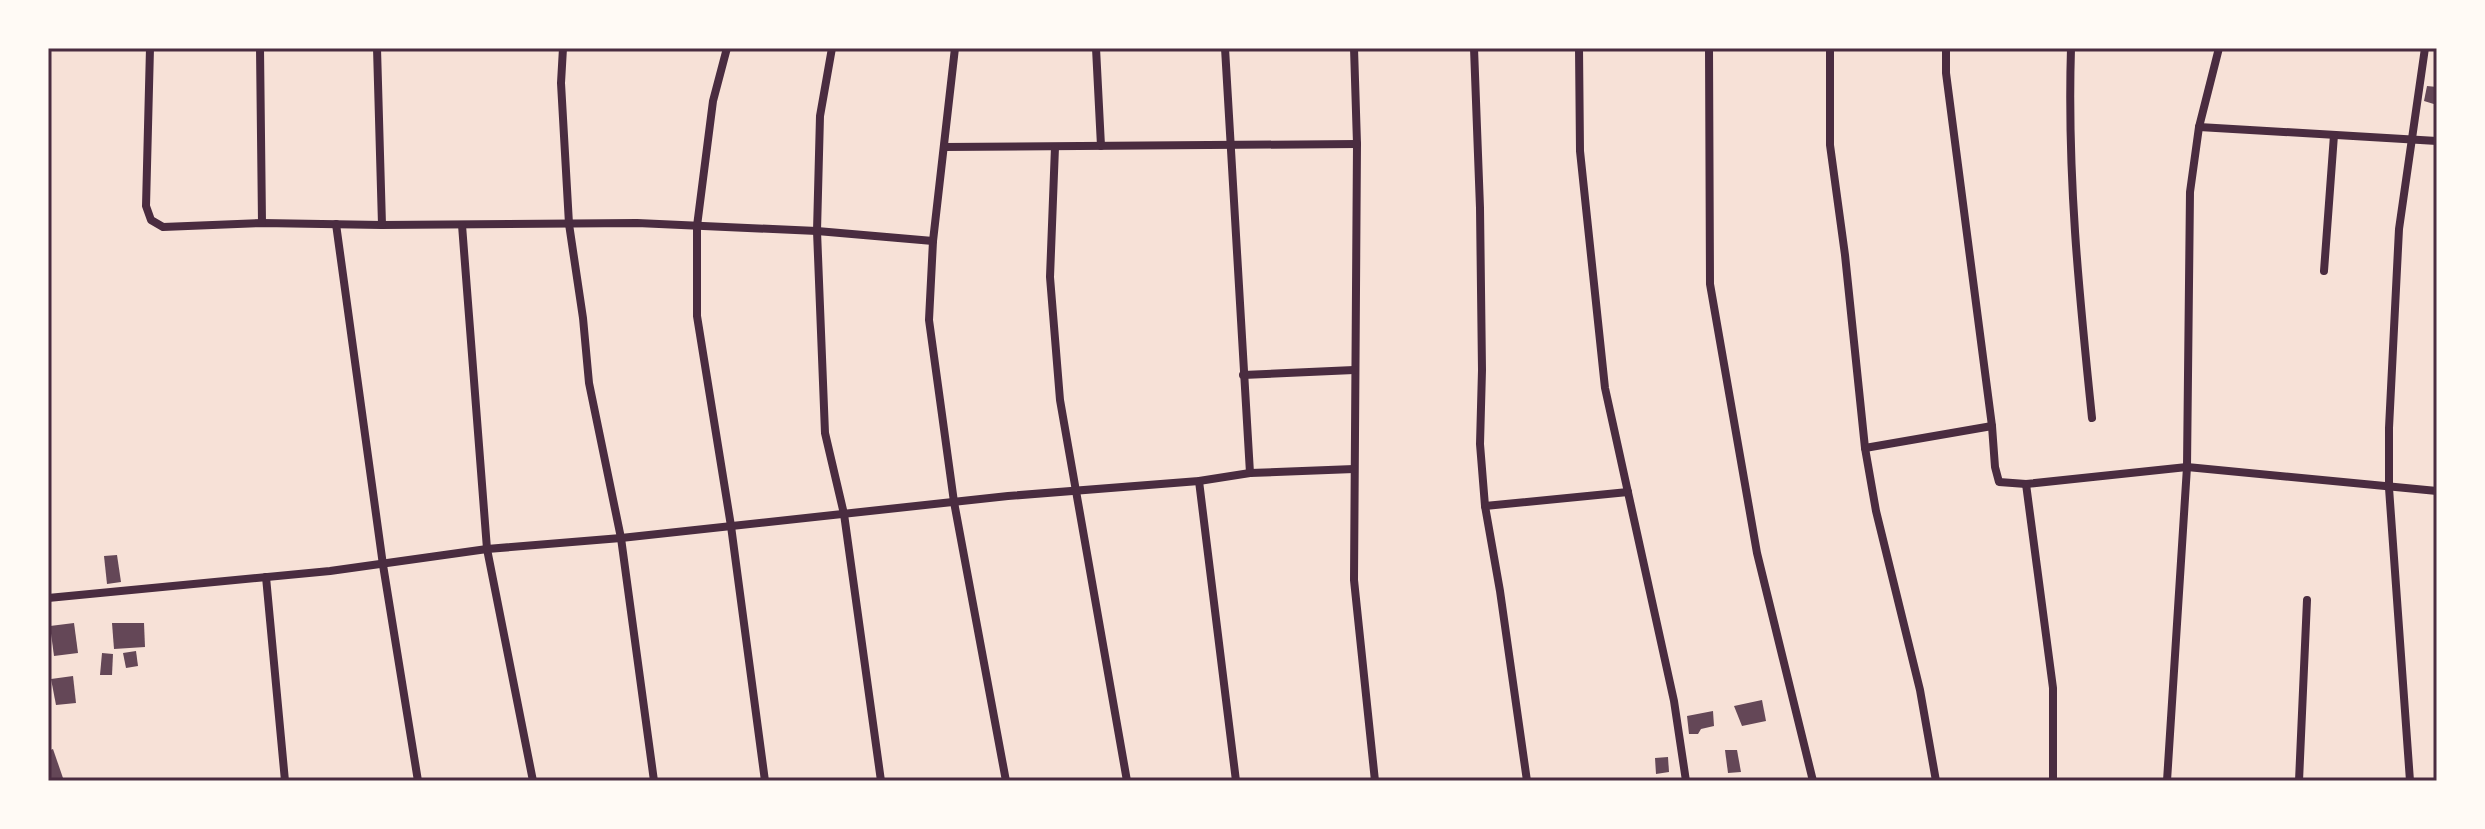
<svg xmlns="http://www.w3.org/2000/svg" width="2485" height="829" font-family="Lato,sans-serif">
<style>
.building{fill:#644757}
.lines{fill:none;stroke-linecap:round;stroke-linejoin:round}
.minor{stroke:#4a2c40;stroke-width:8}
.neatline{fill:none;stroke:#4a2c40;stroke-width:3}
</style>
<rect width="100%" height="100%" fill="#f7e1d7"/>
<g class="building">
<polygon points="2427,86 2437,87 2437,105 2424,101"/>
<polygon points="117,555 121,582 107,584 104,556"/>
<polygon points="74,623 78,653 54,656 50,626"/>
<polygon points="112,623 144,623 145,647 114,649"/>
<polygon points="136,651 138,666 126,668 123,653"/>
<polygon points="102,653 113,654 112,675 100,675"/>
<polygon points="73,676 76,703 56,705 51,679"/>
<rect x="48" y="679" width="3" height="24"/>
<polygon points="1762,700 1766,721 1742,726 1734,706"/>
<polygon points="1713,711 1714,726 1701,729 1698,734 1689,734 1687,716"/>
<polygon points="53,749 64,781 48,781 48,751"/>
<polygon points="1725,750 1737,750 1741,772 1728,773"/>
<polygon points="1668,757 1669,772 1656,774 1655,758"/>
</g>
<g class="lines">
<g class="minor">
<polyline points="150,48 146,206 151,220 163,227 262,223 382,225 637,223 817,231 933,241"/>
<polyline points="260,48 262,223"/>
<polyline points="377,48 382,225"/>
<polyline points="563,48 561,83 569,224 583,318 589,383 621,538 654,781"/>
<polyline points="727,48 713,101 697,226 697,316 731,526 765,781"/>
<polyline points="832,48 820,116 817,231 825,433 844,514 881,781"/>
<polyline points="955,48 933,241 929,320 954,502 1006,781"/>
<polyline points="1096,48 1101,146"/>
<polyline points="1225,48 1250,473"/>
<polyline points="1354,48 1357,144 1354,580 1375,781"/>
<polyline points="1474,48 1480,208 1482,370 1480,444 1485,506 1500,591 1527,781"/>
<polyline points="1579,48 1580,151 1605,388 1674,701 1686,781"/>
<polyline points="1709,48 1710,284 1757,553 1813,781"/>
<polyline points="1830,48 1830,145 1845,255 1865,448 1876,511 1920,690 1936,781"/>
<polyline points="1946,48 1946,73 1992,426 1995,467 1999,482 2026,484 2187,467 2437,491"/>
<path d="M2071,48C2067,174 2079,293 2092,418"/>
<polyline points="2199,127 2437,141"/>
<polyline points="944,147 1357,144"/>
<polyline points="1055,147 1050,277 1060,400 1127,781"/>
<polyline points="336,224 383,565 418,781"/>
<polyline points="462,225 487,549 533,781"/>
<polyline points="2324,271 2334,135"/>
<polyline points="1243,375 1354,370"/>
<polyline points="1865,448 1992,426"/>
<polyline points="1199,481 1236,781"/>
<polyline points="2026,484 2053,688 2053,781"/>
<polyline points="1485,506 1628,492"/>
<polyline points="266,577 285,781"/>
<polyline points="48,598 330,571 487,549 621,538 1008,496 1199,481 1250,473 1354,469"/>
<polyline points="2167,781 2187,467 2190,192 2199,127 2219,48"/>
<polyline points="2299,781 2307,600"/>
<polyline points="2410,781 2389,488 2389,428 2399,229 2425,48"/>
</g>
</g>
<rect width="2485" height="829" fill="none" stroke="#fffaf5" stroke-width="100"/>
<rect x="50" y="50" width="2385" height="729" class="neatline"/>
</svg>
